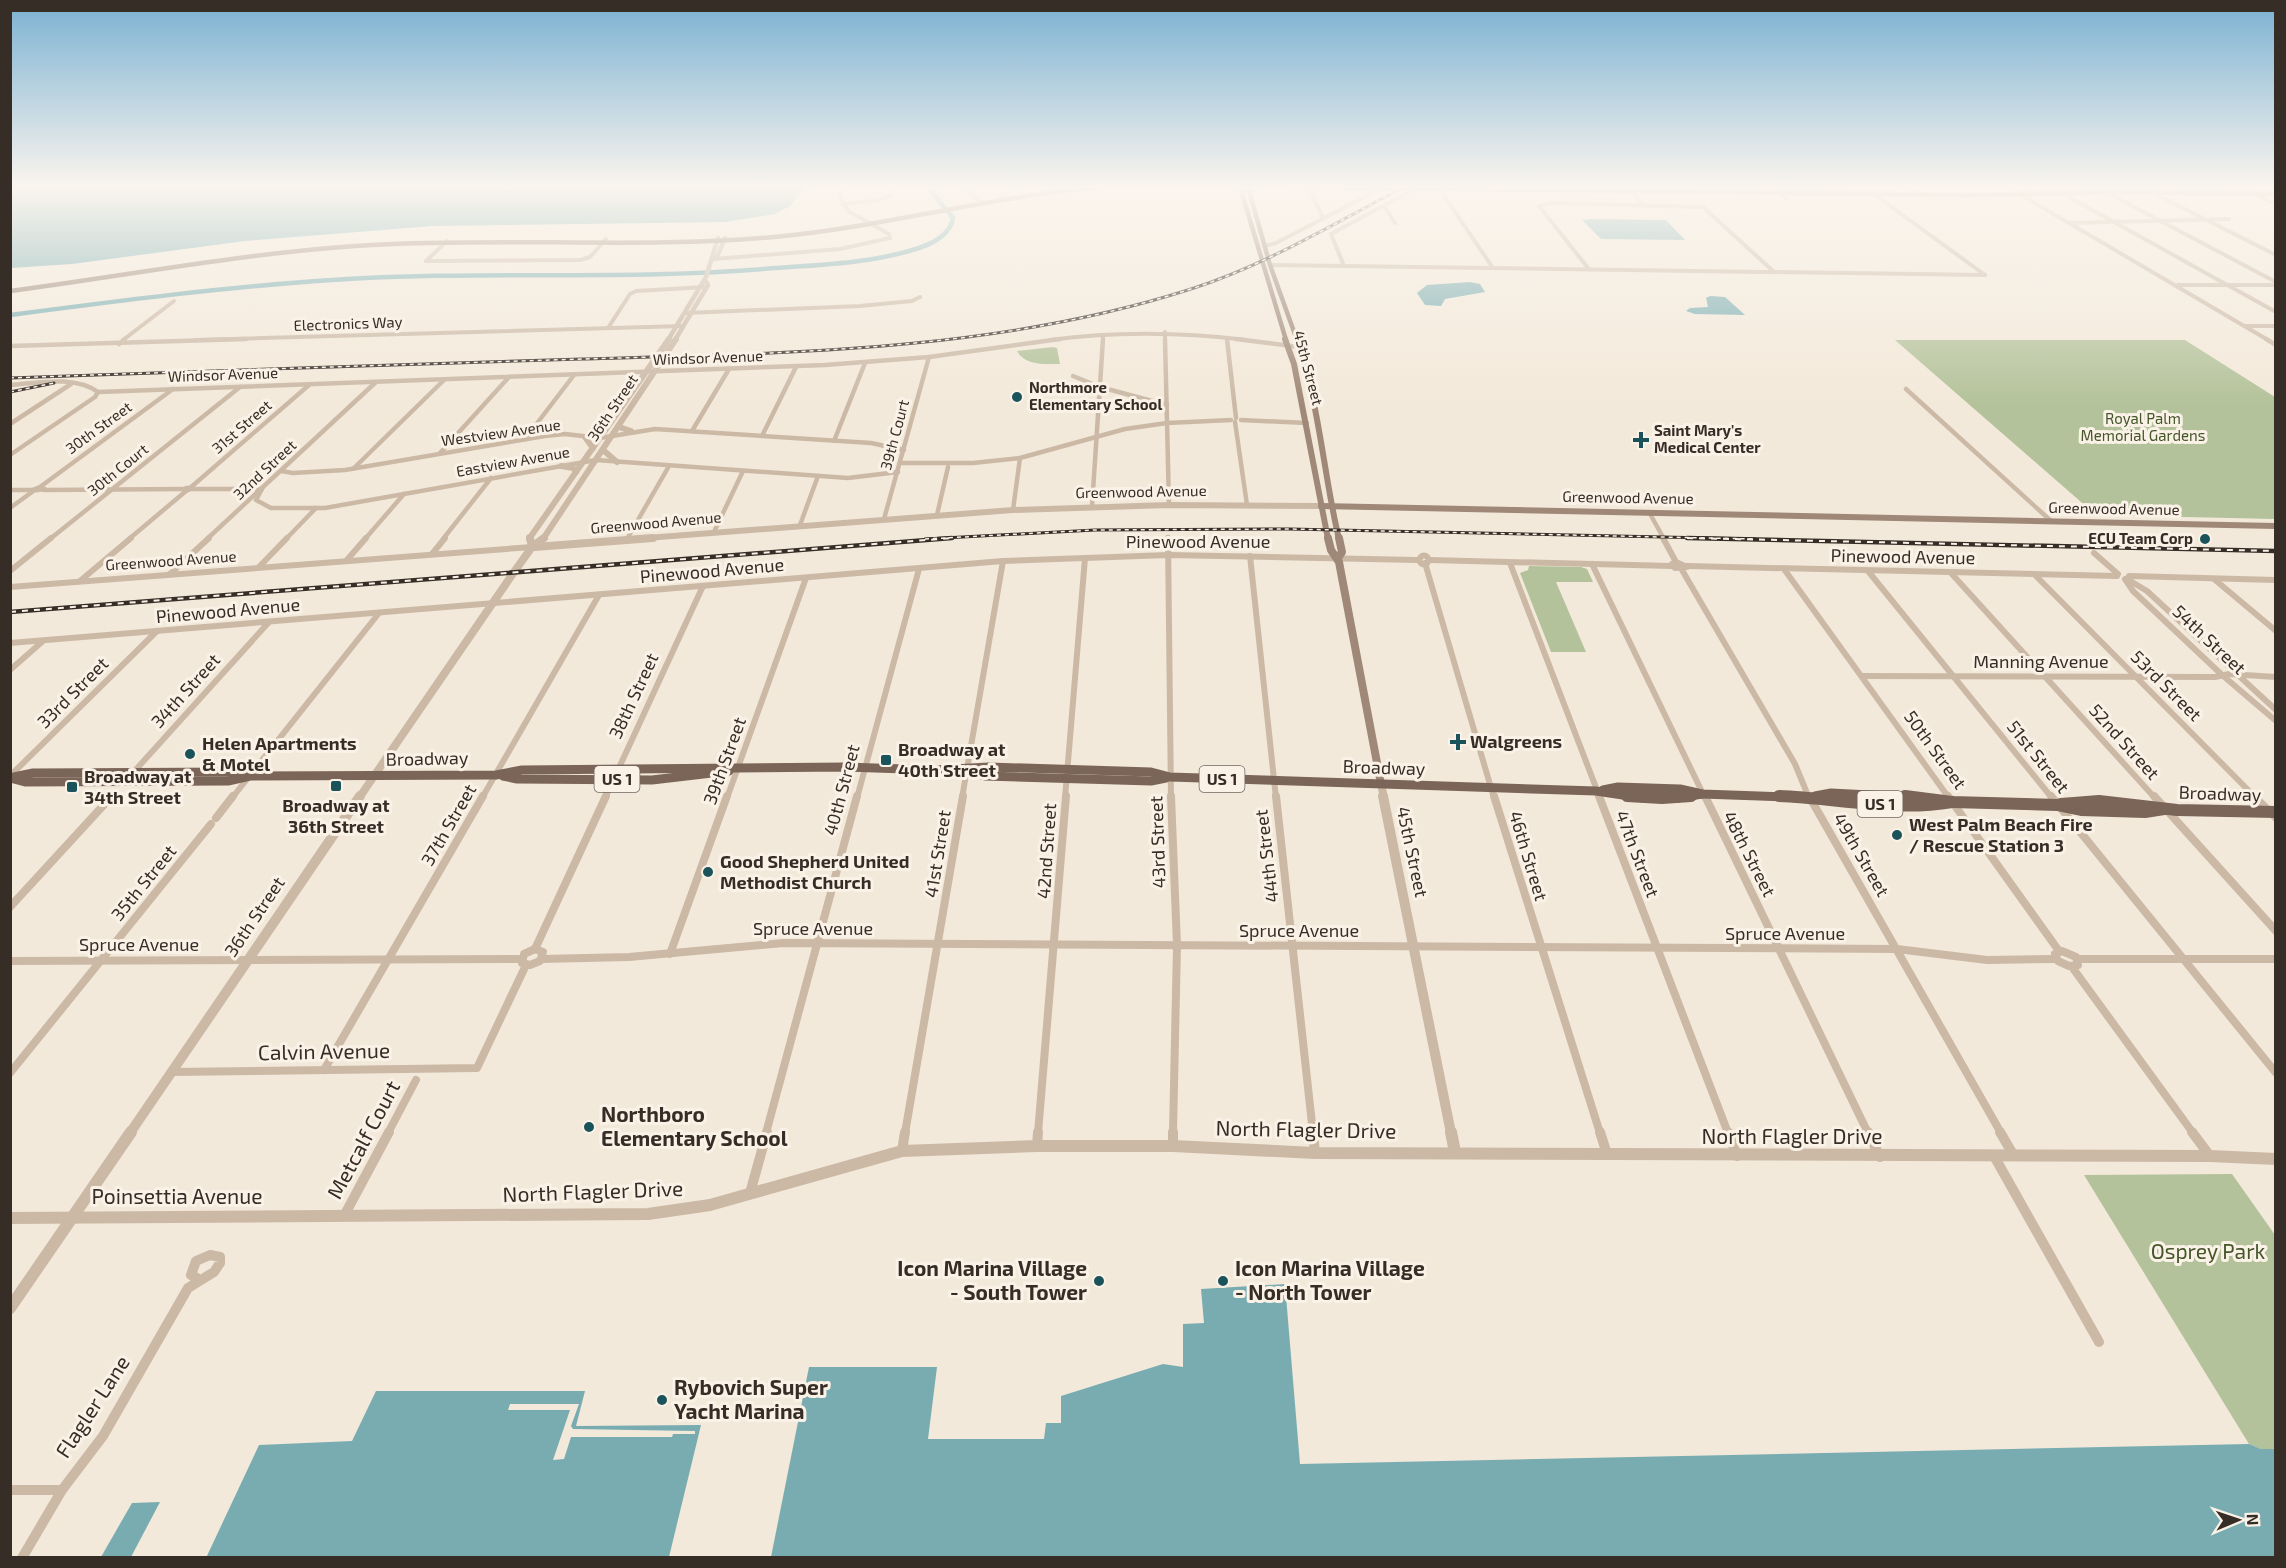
<svg xmlns="http://www.w3.org/2000/svg" width="2286" height="1568" font-family="'Exo 2',sans-serif">
<style>
.green{fill:#b3c29a}
.water{fill:#78acb1}
.pier{fill:#f3e9da}
.lines{fill:none;stroke-linecap:round;stroke-linejoin:round}
.canal{stroke:#78acb1;stroke-width:4.5}
.minor-far4{stroke:#cbb9a6;stroke-width:4}
.minor-far3{stroke:#cbb9a6;stroke-width:4.5}
.minor-far2{stroke:#cbb9a6;stroke-width:6}
.minor-far1{stroke:#cbb9a6;stroke-width:8}
.minor{stroke:#cbb9a6;stroke-width:10}
.tertiary-far4{stroke:#cbb9a6;stroke-width:4.5}
.tertiary-far3{stroke:#cbb9a6;stroke-width:6}
.tertiary-far2{stroke:#cbb9a6;stroke-width:8}
.tertiary-far1{stroke:#cbb9a6;stroke-width:10}
.tertiary{stroke:#cbb9a6;stroke-width:12}
.secondary-far2{stroke:#9f8877;stroke-width:4.5}
.secondary-far1{stroke:#9f8877;stroke-width:6}
.secondary{stroke:#9f8877;stroke-width:8}
.primary-far1{stroke:#7a6558;stroke-width:9}
.primary{stroke:#7a6558;stroke-width:12}
.rail-far1-casing{stroke:#372d27;stroke-width:3}
.rail-casing{stroke:#372d27;stroke-width:4.5}
.rail-far1{stroke:#faf2e7;stroke-width:1.5;stroke-dasharray:4;stroke-linecap:butt}
.rail{stroke:#faf2e7;stroke-width:2;stroke-dasharray:6;stroke-linecap:butt}
.poi-dot{fill:#1b535a;stroke:#faf2e7;stroke-width:2}
.labels{text-anchor:middle;stroke-width:6;stroke-linejoin:round;paint-order:stroke}
.far-street-label{font-size:15px;fill:#372d27;stroke:#faf2e7}
.far-poi-label{font-size:15px;font-weight:bold;fill:#372d27;stroke:#faf2e7;text-anchor:start}
.far-park-label{font-size:15px;fill:#44562a;stroke:#faf2e7}
.shield{fill:#faf2e7;stroke:#726861;stroke-width:1.5}
.shield-label{font-size:16px;font-weight:bold;fill:#372d27}
.street-label{font-size:18px;fill:#372d27;stroke:#faf2e7}
.poi-label{font-size:18px;font-weight:bold;fill:#372d27;stroke:#faf2e7;text-anchor:start}
.near-street-label{font-size:21px;fill:#372d27;stroke:#faf2e7}
.near-poi-label{font-size:21px;font-weight:bold;fill:#372d27;stroke:#faf2e7;text-anchor:start}
.near-park-label{font-size:21px;fill:#44562a;stroke:#faf2e7}
</style>
<rect width="100%" height="100%" fill="#f3e9da"/>
<g class="green">
<polygon points="1895,340 2185,340 2275,397 2275,519 2096,515"/>
<path d="M1053,347L1057,348L1060,364C1046,364 1025,366 1017,351Z"/>
<polygon points="1529,566 1581,567 1587,569 1593,582 1556,582 1586,652 1551,652 1520,573 1528,570"/>
<polygon points="2232,1174 2275,1235 2275,1449 2261,1449 2249,1444 2084,1175"/>
</g>
<g class="water">
<polygon points="11,187 804,187 790,206 775,214 725,222 432,226 245,241 72,264 11,268"/>
<polygon points="1592,219 1666,220 1685,240 1601,239 1582,220"/>
<polygon points="1470,282 1480,284 1485,292 1445,299 1441,306 1425,305 1417,293 1427,285"/>
<polygon points="1710,296 1725,297 1745,315 1695,314 1686,311 1690,308 1708,307 1706,298"/>
<polygon points="1285,1284 1300,1464 2249,1444 2261,1449 2275,1449 2275,1557 771,1557 809,1367 937,1367 928,1439 1044,1439 1046,1423 1061,1423 1061,1396 1163,1364 1183,1367 1183,1324 1204,1323 1201,1289"/>
<polygon points="376,1391 585,1391 576,1426 701,1425 669,1557 206,1558 259,1445 352,1441"/>
<polygon points="160,1502 131,1557 101,1557 132,1503"/>
</g>
<polygon class="pier" points="510,1404 579,1404 571,1426 573,1429 695,1431 695,1434 673,1434 672,1437 571,1437 564,1459 553,1460 570,1410 508,1410"/>
<g class="lines">
<path class="canal" d="M10,315C117,301 224,287 332,280C479,270 628,281 775,268C823,265 873,263 919,248C934,243 950,235 953,218L932,192L935,187"/>
<g class="minor-far4">
<polyline points="970,187 968,192 981,202"/>
<polyline points="1309,187 1323,219"/>
<polyline points="1438,187 1493,268"/>
<polyline points="1629,187 1643,205"/>
<polyline points="1772,187 1787,199"/>
<polyline points="1820,187 1829,194"/>
<polyline points="1908,187 1920,195"/>
<polyline points="2022,187 2036,195"/>
<polyline points="2069,187 2081,193"/>
<polyline points="2114,187 2125,192"/>
<polyline points="2238,187 2276,204"/>
<polyline points="2102,190 2276,282"/>
<polyline points="2149,191 2276,255"/>
<polyline points="1871,192 1985,275"/>
<polyline points="2060,192 2276,312"/>
<polyline points="2018,193 2268,340"/>
<polyline points="842,204 879,200 892,195 895,187"/>
<polyline points="1384,206 1395,223"/>
<polyline points="2071,223 2229,219"/>
<polyline points="447,241 426,261 580,260 590,257 606,239"/>
<polyline points="1265,246 1276,243 1382,188"/>
<polyline points="713,259 840,249 890,238 889,234 848,211 840,197 844,187"/>
<polyline points="1270,265 1985,275"/>
<polyline points="1344,266 1331,234 1418,187"/>
<polyline points="1588,268 1539,206 1551,203 1703,207 1773,271"/>
<polyline points="2178,285 2276,285"/>
<polyline points="685,313 860,306 912,301 920,297"/>
<polyline points="2246,326 2276,326"/>
<polyline points="608,328 630,294 636,291 706,287"/>
<polyline points="1165,332 1165,340"/>
<polyline points="1227,338 1227,340"/>
<polyline points="123,340 174,301"/>
<polyline points="195,340 683,326"/>
<path d="M1050,340C1117,331 1180,332 1247,340"/>
<polyline points="1103,340 1103,335"/>
</g>
<g class="minor-far3">
<polyline points="1165,339 1169,505"/>
<polyline points="1227,339 1236,418"/>
<polyline points="1236,339 1299,347"/>
<polyline points="2266,339 2276,345"/>
<polyline points="119,344 125,339"/>
<polyline points="10,346 246,339"/>
<polyline points="1073,376 1100,387 1167,405"/>
<path d="M10,385C38,383 74,375 98,392L825,365L929,357L1060,339"/>
<polyline points="1906,389 2051,521"/>
<polyline points="1241,420 1307,423"/>
<polyline points="1235,422 1247,505"/>
<polyline points="10,424 71,384"/>
<polyline points="692,431 729,369"/>
<polyline points="762,436 796,367"/>
<polyline points="525,439 574,375"/>
<polyline points="834,441 865,363"/>
<polyline points="440,453 509,377"/>
<polyline points="10,455 95,397 98,392"/>
<polyline points="900,463 973,463 1020,458 1125,429 1167,423 1231,420"/>
<polyline points="354,468 444,380"/>
<polyline points="281,471 293,473 345,470 545,436 565,434 600,438 655,429 871,443 904,450"/>
<polyline points="40,487 173,389"/>
<polygon points="40,487 45,489 30,491"/>
<polygon points="186,488 192,488 186,491"/>
<polyline points="190,488 309,385"/>
<polyline points="191,489 262,489"/>
<polyline points="262,489 256,500 271,508 325,508 596,460 848,478 898,472"/>
<polyline points="10,490 32,490"/>
<polyline points="44,490 184,489"/>
<polyline points="1092,506 1103,339"/>
<polyline points="10,508 32,492"/>
<polyline points="1013,510 1020,458"/>
<polyline points="1649,512 1664,539"/>
<polyline points="937,515 948,467"/>
<polyline points="884,519 929,357"/>
<polyline points="800,525 818,476"/>
<polyline points="714,532 743,471"/>
<polyline points="1168,537 1168,539"/>
<polyline points="50,539 240,387"/>
<polyline points="129,539 186,491"/>
<polyline points="207,539 376,382"/>
<polyline points="286,539 316,508"/>
<polyline points="365,539 404,494"/>
<polyline points="443,539 491,478"/>
<polyline points="627,539 669,466"/>
</g>
<g class="minor-far2">
<polyline points="1168,538 1171,798"/>
<polyline points="1663,538 1676,562"/>
<polyline points="2094,553 2118,574"/>
<polyline points="432,554 445,538"/>
<circle cx="1424" cy="560" r="4.5"/>
<polyline points="1250,556 1276,798"/>
<polyline points="1430,560 1672,566"/>
<polyline points="346,561 366,538"/>
<polygon points="1676,562 1687,567 1675,568 1672,564"/>
<polyline points="1425,563 1494,798"/>
<polyline points="1510,563 1600,798"/>
<polyline points="1592,564 1705,798"/>
<polyline points="1687,566 2117,576"/>
<polyline points="259,567 287,538"/>
<polyline points="1784,569 1949,798"/>
<polyline points="1682,570 1795,764 1809,798"/>
<polyline points="10,571 51,538"/>
<polyline points="1868,571 2052,798"/>
<polyline points="1951,573 2155,798"/>
<polyline points="170,574 209,538"/>
<polyline points="2035,575 2256,798"/>
<polyline points="2129,576 2276,580"/>
<polyline points="2125,579 2133,591 2221,674 2276,721"/>
<polyline points="2127,579 2147,591 2276,710"/>
<polyline points="2214,579 2276,631"/>
<polyline points="80,581 131,538"/>
<polyline points="10,587 532,547"/>
<polyline points="10,643 1003,561 1168,555 1417,560"/>
<polyline points="10,670 43,641"/>
<polyline points="1862,676 2215,677 2229,674 2276,677"/>
<polyline points="131,775 269,622"/>
<polyline points="10,776 157,631"/>
<polyline points="111,798 116,792"/>
<polyline points="232,798 379,613"/>
<polyline points="482,798 599,595"/>
<polyline points="605,798 703,586"/>
<polyline points="727,798 806,578"/>
<polyline points="857,798 919,569"/>
<polyline points="962,798 1003,561"/>
<polyline points="1065,798 1085,558"/>
</g>
<g class="minor-far1">
<polyline points="1171,796 1177,945 1173,1133"/>
<polyline points="1276,796 1313,1133"/>
<polyline points="1494,796 1600,1133"/>
<polyline points="1599,796 1728,1133"/>
<polyline points="1705,796 1868,1133"/>
<polyline points="1809,796 2001,1133"/>
<polyline points="1948,796 2059,951"/>
<polyline points="2051,796 2276,1073"/>
<polyline points="2154,796 2276,931"/>
<polyline points="2254,796 2276,818"/>
<polyline points="216,818 233,796"/>
<polyline points="10,907 112,796"/>
<polyline points="535,949 606,796"/>
<polygon points="535,949 543,952 540,961 530,965 522,963 524,954"/>
<polygon points="2062,951 2076,957 2078,965 2069,966 2058,961 2055,954"/>
<polyline points="670,954 727,796"/>
<polyline points="542,959 629,957 783,943 1897,949 1987,960 2056,959"/>
<polyline points="2078,959 2276,959"/>
<polyline points="10,961 521,959"/>
<polyline points="2072,967 2193,1133"/>
<polyline points="324,1070 483,796"/>
<polyline points="171,1072 477,1068 526,965"/>
<polyline points="10,1073 211,824"/>
<polyline points="388,1133 416,1080"/>
<polyline points="766,1133 857,796"/>
<polyline points="905,1133 963,796"/>
<polyline points="1038,1133 1066,796"/>
</g>
<g class="minor">
<polyline points="1313,1132 1315,1153"/>
<polyline points="1600,1132 1607,1154"/>
<polyline points="1728,1132 1737,1156"/>
<polyline points="1868,1132 1880,1157"/>
<polyline points="2000,1132 2014,1156"/>
<polyline points="2192,1132 2210,1156"/>
<polyline points="1037,1146 1038,1132"/>
<polyline points="1173,1146 1173,1132"/>
<polyline points="902,1151 905,1132"/>
<polyline points="1994,1156 2099,1342"/>
<polyline points="750,1193 767,1132"/>
<polyline points="344,1216 389,1132"/>
<polyline points="10,1490 62,1490"/>
<polyline points="22,1558 62,1490 103,1436 188,1288 214,1272 220,1263 220,1257 210,1255 196,1261 191,1275 197,1278"/>
</g>
<g class="tertiary-far4">
<polyline points="713,259 717,257 725,238"/>
<polyline points="668,340 706,277 718,238"/>
<polyline points="675,340 708,285 705,280"/>
</g>
<g class="tertiary-far3">
<polyline points="619,427 631,431"/>
<polyline points="585,437 593,448"/>
<polyline points="603,450 617,462"/>
<polyline points="561,466 573,468 576,472"/>
<polyline points="529,539 669,339"/>
<polyline points="543,539 676,339"/>
<polyline points="633,539 1013,510 1169,505 1321,506"/>
</g>
<g class="tertiary-far2">
<polyline points="530,538 532,547"/>
<polyline points="535,547 653,538"/>
<polyline points="1381,784 1384,798"/>
<polyline points="359,798 514,572 532,547 544,538"/>
</g>
<g class="tertiary-far1">
<polyline points="1383,796 1451,1133"/>
<polyline points="130,1133 360,796"/>
</g>
<g class="tertiary">
<polyline points="1451,1132 1455,1152"/>
<polyline points="10,1218 648,1214 710,1205 902,1151 1037,1146 1173,1146 1315,1153 2210,1156 2276,1159"/>
<polyline points="10,1308 131,1132"/>
</g>
<g class="secondary-far2">
<polyline points="1240,187 1286,340"/>
<polyline points="1248,187 1270,265 1297,340"/>
<polyline points="1287,187 1966,195 2125,192 2276,194"/>
<path d="M10,291C130,275 250,252 371,245C505,237 640,249 774,237C884,227 991,196 1101,187"/>
</g>
<g class="secondary-far1">
<polyline points="1285,339 1294,364 1328,539"/>
<path d="M1296,339C1320,404 1323,473 1339,539"/>
<polyline points="1321,506 2276,526"/>
</g>
<g class="secondary">
<polyline points="1328,538 1331,550 1339,562 1381,784"/>
<polyline points="1338,558 1342,552 1339,538"/>
</g>
<g class="primary-far1">
<polyline points="970,772 985,776 1151,781 1166,778"/>
<polyline points="503,776 517,779 652,780 729,771"/>
<polyline points="14,777 33,773 235,772 247,775"/>
<polyline points="10,778 25,782 228,781 250,776 496,775 522,770 845,767 935,770 989,767 1151,772 1170,777 1596,791 1643,798"/>
<polyline points="1603,790 1618,787 1680,789 1702,794 1812,798"/>
<polyline points="1815,796 1831,793 1928,798"/>
<polyline points="1678,798 1702,794"/>
</g>
<g class="primary">
<polyline points="1627,796 1662,798 1691,796"/>
<path d="M1779,796C1837,798 1894,812 1952,802"/>
<polyline points="1905,796 1952,802 2057,805 2081,810 2145,812 2164,809"/>
<polyline points="2061,804 2099,801 2177,810 2276,812"/>
</g>
<g class="rail-far1-casing">
<g id="rail-far1">
<path d="M10,378C201,371 391,365 582,359C786,353 995,352 1191,289C1266,265 1335,223 1404,187"/>
<polyline points="10,392 54,383"/>
<polyline points="925,539 1095,530 1289,529 1755,539"/>
</g>
</g>
<g class="rail-casing">
<g id="rail">
<polyline points="1687,538 2276,551"/>
<polyline points="10,612 952,538"/>
</g>
</g>
<use href="#rail-far1" class="rail-far1"/>
<use href="#rail" class="rail"/>
</g>
<linearGradient id="sky" x2="0" y2="1"><stop stop-color="#7bb1d2"/><stop offset="0.46" stop-color="#faf5ee"/><stop offset="1" stop-color="#faf5ee" stop-opacity="0"/></linearGradient>
<rect width="2286" height="406" fill="url(#sky)"/>
<g class="poi-dot">
<circle cx="1017" cy="397" r="6"/>
<path d="M1638 431h6v6h6v6h-6v6h-6v-6h-6v-6h6z"/>
<circle cx="2205" cy="539" r="6"/>
<path d="M1455 733h6v6h6v6h-6v6h-6v-6h-6v-6h6z"/>
<circle cx="190" cy="754" r="6"/>
<rect x="880" y="754" width="12" height="12" rx="3"/>
<rect x="330" y="780" width="12" height="12" rx="3"/>
<rect x="66" y="781" width="12" height="12" rx="3"/>
<circle cx="1897" cy="835" r="6"/>
<circle cx="708" cy="872" r="6"/>
<circle cx="589" cy="1127" r="6"/>
<circle cx="1099" cy="1281" r="6"/>
<circle cx="1223" cy="1281" r="6"/>
<circle cx="662" cy="1400" r="6"/>
</g>
<g class="labels">
<g class="far-street-label">
<text transform="translate(348 324) rotate(-2)" y="5">Electronics Way</text>
<text transform="translate(708 358) rotate(-2)" y="5">Windsor Avenue</text>
<text transform="translate(1308 368) rotate(75)" y="5">45th Street</text>
<text transform="translate(223 375) rotate(-2)" y="5">Windsor Avenue</text>
<text transform="translate(613 408) rotate(-56)" y="5">36th Street</text>
<text transform="translate(242 427) rotate(-41)" y="5">31st Street</text>
<text transform="translate(99 428) rotate(-36)" y="5">30th Street</text>
<text transform="translate(501 433) rotate(-8)" y="5">Westview Avenue</text>
<text transform="translate(895 435) rotate(-75)" y="5">39th Court</text>
<text transform="translate(513 462) rotate(-10)" y="5">Eastview Avenue</text>
<text transform="translate(118 470) rotate(-39)" y="5">30th Court</text>
<text transform="translate(265 470) rotate(-43)" y="5">32nd Street</text>
<text transform="translate(1141 492) rotate(-1)" y="5">Greenwood Avenue</text>
<text transform="translate(1628 498) rotate(1)" y="5">Greenwood Avenue</text>
<text transform="translate(2114 509) rotate(1)" y="5">Greenwood Avenue</text>
<text transform="translate(656 523) rotate(-5)" y="5">Greenwood Avenue</text>
<text transform="translate(171 561) rotate(-4)" y="5">Greenwood Avenue</text>
</g>
<g class="far-poi-label">
<text x="1029" y="393">Northmore<tspan x="1029" dy="17">Elementary School</tspan></text>
<text x="1654" y="436">Saint Mary's<tspan x="1654" dy="17">Medical Center</tspan></text>
<text x="2193" y="544" text-anchor="end">ECU Team Corp</text>
</g>
<g class="far-park-label">
<text x="2143" y="424">Royal Palm<tspan x="2143" dy="17">Memorial Gardens</tspan></text>
</g>
<g class="shield">
<rect x="594.5" y="766" width="45" height="26" rx="4.5"/>
<rect x="1199.5" y="766" width="45" height="26" rx="4.5"/>
<rect x="1857.5" y="791" width="45" height="26" rx="4.5"/>
</g>
<g class="shield-label">
<text x="617" y="785">US 1</text>
<text x="1222" y="785">US 1</text>
<text x="1880" y="810">US 1</text>
</g>
<g class="street-label">
<text x="1198" y="548">Pinewood Avenue</text>
<text transform="translate(1903 557) rotate(1)" y="6">Pinewood Avenue</text>
<text transform="translate(712 571) rotate(-5)" y="6">Pinewood Avenue</text>
<text transform="translate(228 611) rotate(-5)" y="6">Pinewood Avenue</text>
<text transform="translate(2209 640) rotate(43)" y="6">54th Street</text>
<text x="2041" y="668">Manning Avenue</text>
<text transform="translate(2166 686) rotate(45)" y="6">53rd Street</text>
<text transform="translate(186 691) rotate(-48)" y="6">34th Street</text>
<text transform="translate(73 693) rotate(-45)" y="6">33rd Street</text>
<text transform="translate(634 696) rotate(-65)" y="6">38th Street</text>
<text transform="translate(2124 742) rotate(48)" y="6">52nd Street</text>
<text transform="translate(1935 750) rotate(54)" y="6">50th Street</text>
<text transform="translate(2038 757) rotate(51)" y="6">51st Street</text>
<text transform="translate(427 759) rotate(-1)" y="6">Broadway</text>
<text transform="translate(725 761) rotate(-70)" y="6">39th Street</text>
<text transform="translate(1384 768) rotate(2)" y="6">Broadway</text>
<text transform="translate(842 790) rotate(-75)" y="6">40th Street</text>
<text transform="translate(2220 794) rotate(2)" y="6">Broadway</text>
<text transform="translate(449 825) rotate(-60)" y="6">37th Street</text>
<text transform="translate(1158 842) rotate(-92)" y="6">43rd Street</text>
<text transform="translate(1047 851) rotate(-86)" y="6">42nd Street</text>
<text transform="translate(1412 852) rotate(78)" y="6">45th Street</text>
<text transform="translate(938 854) rotate(-81)" y="6">41st Street</text>
<text transform="translate(1637 854) rotate(69)" y="6">47th Street</text>
<text transform="translate(1749 854) rotate(63)" y="6">48th Street</text>
<text transform="translate(1861 855) rotate(60)" y="6">49th Street</text>
<text transform="translate(1267 856) rotate(-97)" y="6">44th Street</text>
<text transform="translate(1528 856) rotate(73)" y="6">46th Street</text>
<text transform="translate(144 883) rotate(-51)" y="6">35th Street</text>
<text transform="translate(255 917) rotate(-56)" y="6">36th Street</text>
<text x="813" y="935">Spruce Avenue</text>
<text x="1299" y="937">Spruce Avenue</text>
<text x="1785" y="940">Spruce Avenue</text>
<text x="139" y="951">Spruce Avenue</text>
</g>
<g class="poi-label">
<text x="1470" y="748">Walgreens</text>
<text x="202" y="750">Helen Apartments<tspan x="202" dy="21">&amp; Motel</tspan></text>
<text x="898" y="756">Broadway at<tspan x="898" dy="21">40th Street</tspan></text>
<text x="84" y="783">Broadway at<tspan x="84" dy="21">34th Street</tspan></text>
<text x="336" y="812" text-anchor="middle">Broadway at<tspan x="336" dy="21">36th Street</tspan></text>
<text x="1909" y="831">West Palm Beach Fire<tspan x="1909" dy="21">/ Rescue Station 3</tspan></text>
<text x="720" y="868">Good Shepherd United<tspan x="720" dy="21">Methodist Church</tspan></text>
</g>
<g class="near-street-label">
<text transform="translate(324 1052) rotate(-1)" y="7">Calvin Avenue</text>
<text transform="translate(1306 1130) rotate(1)" y="7">North Flagler Drive</text>
<text x="1792" y="1144">North Flagler Drive</text>
<text transform="translate(364 1140) rotate(-62)" y="7">Metcalf Court</text>
<text transform="translate(593 1192) rotate(-2)" y="7">North Flagler Drive</text>
<text x="177" y="1204">Poinsettia Avenue</text>
<text transform="translate(93 1407) rotate(-57)" y="7">Flagler Lane</text>
</g>
<g class="near-poi-label">
<text x="601" y="1122">Northboro<tspan x="601" dy="24">Elementary School</tspan></text>
<text x="1087" y="1276" text-anchor="end">Icon Marina Village<tspan x="1087" dy="24">- South Tower</tspan></text>
<text x="1235" y="1276">Icon Marina Village<tspan x="1235" dy="24">- North Tower</tspan></text>
<text x="674" y="1395">Rybovich Super<tspan x="674" dy="24">Yacht Marina</tspan></text>
</g>
<g class="near-park-label">
<text x="2208" y="1259">Osprey Park</text>
</g>
</g>
<rect width="2286" height="1568" fill="none" stroke="#372d27" stroke-width="24"/>
<g transform="translate(2238 1520) rotate(88)" stroke="#faf2e7" stroke-width="4.5" paint-order="stroke">
<path d="M0-4.5L10 22L0 15L-10 22Z" fill="#372d27"/>
<text y="-9" font-size="16" font-weight="bold" text-anchor="middle" fill="#372d27">N</text>
</g>
</svg>
